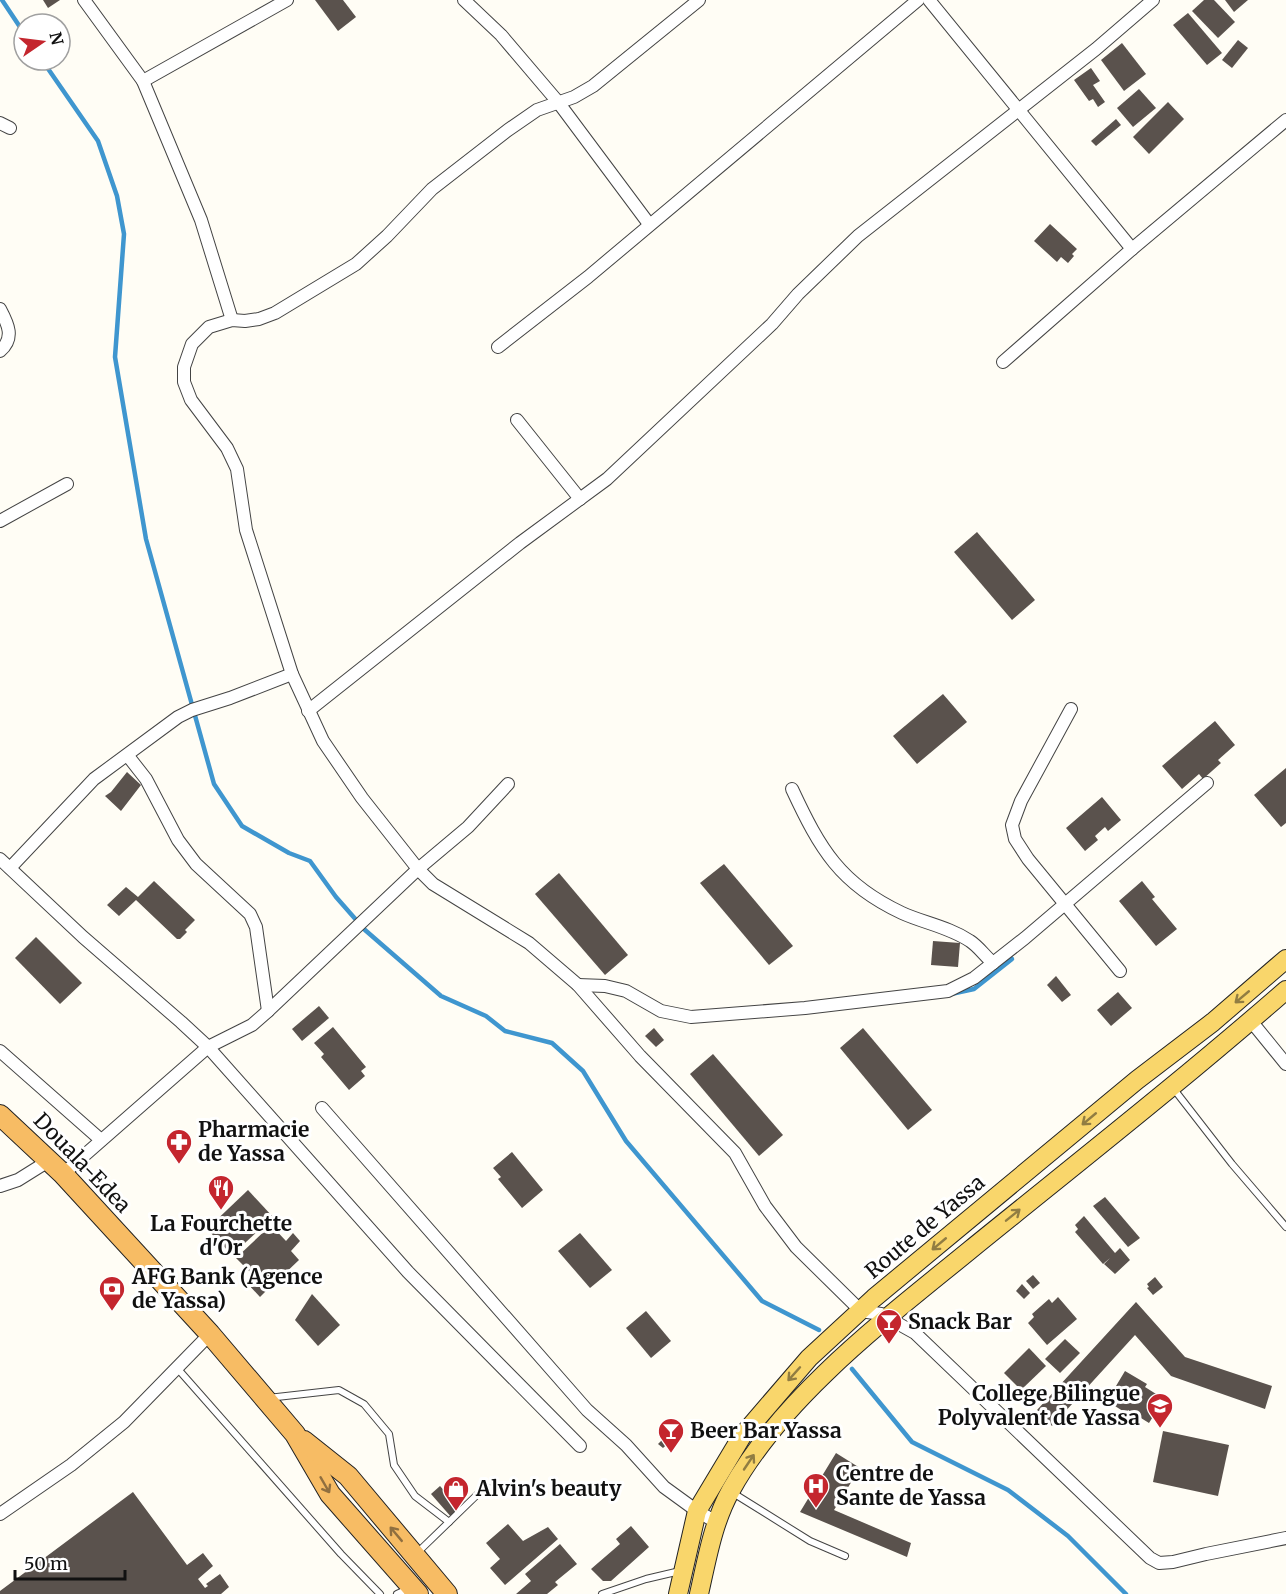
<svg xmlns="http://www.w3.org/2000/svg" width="1286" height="1594" font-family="Merriweather,serif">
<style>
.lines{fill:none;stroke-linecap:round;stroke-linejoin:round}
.stream{stroke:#3f96cf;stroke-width:4.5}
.building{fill:#5a524d}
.service-casing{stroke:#444;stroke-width:8}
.minor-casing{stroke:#444;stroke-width:14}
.primary-casing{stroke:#222;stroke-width:20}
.trunk-casing{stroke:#222;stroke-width:22}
.service{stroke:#fff;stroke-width:6}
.minor{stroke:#fff;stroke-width:12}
.primary{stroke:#f9d66b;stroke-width:18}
.trunk{stroke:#f7bc64;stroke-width:20}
.oneway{stroke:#917d42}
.oneway2{stroke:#906f3f}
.labels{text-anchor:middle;stroke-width:6;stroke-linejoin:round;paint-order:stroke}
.poi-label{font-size:21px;font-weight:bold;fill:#111;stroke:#fff;text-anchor:start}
.street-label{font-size:21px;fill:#111;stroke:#fff}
</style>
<rect width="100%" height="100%" fill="#fffdf5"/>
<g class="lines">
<g class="stream">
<polyline points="2,0 24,33"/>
<polyline points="42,60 98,141 117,196 124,234 115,357 146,539 214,784 242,826 289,853 310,861 336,897 365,930 441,996 486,1016 505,1031 552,1043 583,1071 626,1141 762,1301 819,1330"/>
<polyline points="951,994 974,989 1012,959"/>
<polyline points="852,1369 912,1442 1008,1490 1068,1536 1126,1594"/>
</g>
</g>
<g class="building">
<polygon points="43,0 60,0 48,8"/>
<polygon points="315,0 343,0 356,17 338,31"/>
<polygon points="1204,0 1214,0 1235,22 1218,38 1192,11"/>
<polygon points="1225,0 1248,0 1234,12"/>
<polygon points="1188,13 1222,53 1207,65 1173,25"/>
<polygon points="1238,40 1248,48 1232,68 1222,60"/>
<polygon points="1122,43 1146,74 1124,91 1101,60"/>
<polygon points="1091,68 1100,81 1093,85 1105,102 1098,107 1093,99 1089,101 1074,80"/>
<polygon points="1139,89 1156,108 1133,127 1117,108"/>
<polygon points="1168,102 1184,119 1149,154 1133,137"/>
<polygon points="1116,119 1121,125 1096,146 1091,141"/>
<polygon points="1050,224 1077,249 1072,254 1074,256 1068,263 1061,257 1057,262 1034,241"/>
<polygon points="977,532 1035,600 1012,620 954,552"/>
<polygon points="943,694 967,722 917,764 893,736"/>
<polygon points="1215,721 1235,745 1218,760 1221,763 1203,779 1199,774 1182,789 1162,766"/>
<polygon points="1286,768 1286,823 1281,827 1254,795"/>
<polygon points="127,772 141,785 121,811 105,796 111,792"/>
<polygon points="1102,797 1121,820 1108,831 1105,827 1095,836 1098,840 1085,851 1066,828"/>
<polygon points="724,864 793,946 769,965 700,883"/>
<polygon points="559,873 628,955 605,975 535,894"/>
<polygon points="154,881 195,920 185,930 187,932 180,939 177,939 136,900 119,916 107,905 126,887 138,897"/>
<polygon points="1142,881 1155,897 1152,899 1177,929 1156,946 1119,901"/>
<polygon points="36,937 82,983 60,1004 15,958"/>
<polygon points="933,941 960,943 958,967 931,965"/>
<polygon points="1056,976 1071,995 1062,1002 1047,985"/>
<polygon points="1118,992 1132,1008 1111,1026 1097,1010"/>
<polygon points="319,1006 329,1018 302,1041 292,1029"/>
<polygon points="333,1027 366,1067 361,1071 365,1076 349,1090 321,1057 324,1054 314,1043"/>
<polygon points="654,1028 664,1040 656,1047 645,1036"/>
<polygon points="863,1028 932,1110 908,1130 840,1048"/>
<polygon points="713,1054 783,1135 759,1156 690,1074"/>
<polygon points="512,1152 543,1190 522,1208 498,1179 501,1177 493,1168"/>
<polygon points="248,1190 273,1217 232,1255 207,1229"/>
<polygon points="1105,1197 1140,1238 1128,1247 1093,1206"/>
<polygon points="1084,1216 1115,1253 1120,1248 1130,1260 1115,1274 1104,1264 1110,1258 1103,1264 1075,1232 1078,1229 1075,1225"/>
<polygon points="271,1225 286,1241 293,1233 300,1241 291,1251 299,1260 279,1279 271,1270 268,1273 276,1281 260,1297 245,1281 252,1274 236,1258"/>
<polygon points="580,1233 612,1270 590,1288 558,1251"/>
<polygon points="1033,1275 1040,1283 1033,1289 1026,1281"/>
<polygon points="1155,1277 1163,1287 1153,1295 1147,1288 1149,1287 1147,1284"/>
<polygon points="1022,1284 1030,1293 1024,1299 1016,1291"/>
<polygon points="312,1294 340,1325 318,1346 295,1320"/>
<polygon points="1058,1297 1077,1319 1047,1345 1028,1323 1034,1317 1032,1314 1049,1299 1052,1303"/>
<polygon points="1136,1302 1185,1357 1272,1386 1265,1409 1171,1376 1135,1335 1052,1426 1037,1410"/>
<polygon points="646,1311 671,1341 651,1358 626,1328"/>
<polygon points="1065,1339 1080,1353 1060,1373 1045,1359"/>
<polygon points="1029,1348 1046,1366 1021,1390 1004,1373"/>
<polygon points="1125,1371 1147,1384 1145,1387 1164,1399 1149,1423 1128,1410 1126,1413 1107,1401"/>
<polygon points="1163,1431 1229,1445 1218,1496 1153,1482"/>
<polygon points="669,1433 674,1438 663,1448 658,1444"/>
<polygon points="836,1453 860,1468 834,1510 911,1543 907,1557 800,1512"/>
<polygon points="440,1486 461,1509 452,1518 431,1494"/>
<polygon points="133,1492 187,1565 203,1553 213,1566 198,1579 205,1588 208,1586 206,1584 220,1574 229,1587 221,1594 0,1594 0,1591"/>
<polygon points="508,1524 523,1541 548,1527 558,1539 505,1585 490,1568 500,1559 486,1543"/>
<polygon points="631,1526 649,1547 611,1581 603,1581 591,1569 620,1544 616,1539"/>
<polygon points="560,1544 577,1564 555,1582 558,1585 547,1594 516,1594 531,1581 525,1574"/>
</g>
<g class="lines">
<g class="service-casing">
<g id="service">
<polyline points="1173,1088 1232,1164 1286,1227"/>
<polyline points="177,1368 341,1554 380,1594"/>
<polyline points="268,1398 339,1390 364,1404 389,1434 394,1465 415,1496 449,1522"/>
<polyline points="733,1493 810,1541 845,1556"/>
<polyline points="416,1554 482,1490 488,1488 509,1493"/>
<polyline points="397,1594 410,1588"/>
<polyline points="602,1594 646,1579 680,1571"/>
</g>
</g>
<g class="minor-casing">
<g id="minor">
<polyline points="84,0 143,81 201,220 232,320"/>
<polyline points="464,0 501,35 558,102 649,224"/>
<polyline points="699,0 593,86 574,97 537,110 508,130 432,189 387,236 356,264 275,313 259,319 245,321 232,320 209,327 192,344 184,367 184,382 191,400 227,448 237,469 246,530 292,674 323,741 362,798 418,869 433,884 529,943 578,985 640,1056 735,1153 765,1206 796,1247 861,1311 881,1314 915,1333 1150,1558 1159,1563 1173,1562 1206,1554 1286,1538"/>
<polyline points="929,0 1132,249"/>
<polyline points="143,81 287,0"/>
<polyline points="0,123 10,128"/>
<path d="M0,309C8,324 15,338 0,351"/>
<polyline points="498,347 588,277 918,0"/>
<polyline points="1003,362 1132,249 1286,120"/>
<polyline points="517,420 580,499"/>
<polyline points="0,521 67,484"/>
<polyline points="1071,709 1021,801 1012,825 1015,839 1028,859 1120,971"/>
<polyline points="308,711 520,543 607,479 772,324 798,294 858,236 1096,49 1153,0"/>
<polyline points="128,756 146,779 178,840 196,864 250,914 256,927 268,1011"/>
<path d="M792,789C820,849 840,884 902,913C924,923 949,927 970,941C978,946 985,956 993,963"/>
<polyline points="0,859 83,937 181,1022 208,1047 408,1272 580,1446"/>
<polyline points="10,868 94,779 178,717 192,710 230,698 292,674"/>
<polyline points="578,985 605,986 626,991 661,1011 691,1017 805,1008 948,991 974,978 1025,938 1207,783"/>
<polyline points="1251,1021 1286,1064"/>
<polyline points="0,1051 101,1140"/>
<polyline points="322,1108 587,1410 626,1445 664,1487 697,1511 716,1522"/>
<polyline points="63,1174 208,1047 252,1025 268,1011 418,869 468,827 508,784"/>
<polyline points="0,1186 18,1180 50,1160"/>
<polyline points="0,1514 71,1465 124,1422 210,1334"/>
</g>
</g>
<g class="primary-casing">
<g id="primary">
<polyline points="678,1594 697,1511 742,1436 809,1358 874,1298 1137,1080 1213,1022 1286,959"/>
<path d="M699,1594C707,1559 713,1522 731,1490C783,1396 887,1318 970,1250C1076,1164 1183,1080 1286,990"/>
</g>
</g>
<g class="trunk-casing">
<g id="trunk">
<polyline points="0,1115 63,1174 210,1334 295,1434 330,1494 418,1594"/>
<polyline points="304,1441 348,1476 447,1594"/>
</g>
</g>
<use href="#service" class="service"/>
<use href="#minor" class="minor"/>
<use href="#primary" class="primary"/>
<use href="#trunk" class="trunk"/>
</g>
<defs><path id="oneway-shaft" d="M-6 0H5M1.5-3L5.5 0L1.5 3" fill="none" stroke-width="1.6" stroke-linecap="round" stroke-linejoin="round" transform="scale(1.5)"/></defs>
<g class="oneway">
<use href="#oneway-shaft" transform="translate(1242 997) rotate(140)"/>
<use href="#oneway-shaft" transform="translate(1089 1119) rotate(140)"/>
<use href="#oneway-shaft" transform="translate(1013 1215) rotate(-39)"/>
<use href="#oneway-shaft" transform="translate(939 1244) rotate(140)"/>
<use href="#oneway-shaft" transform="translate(794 1374) rotate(132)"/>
<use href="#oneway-shaft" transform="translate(749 1462) rotate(-56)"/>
</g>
<g class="oneway2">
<use href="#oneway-shaft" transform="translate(325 1485) rotate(60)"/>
<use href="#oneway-shaft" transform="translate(396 1534) rotate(-130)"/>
</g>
<defs>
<g id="pharmacy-pin" transform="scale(1.35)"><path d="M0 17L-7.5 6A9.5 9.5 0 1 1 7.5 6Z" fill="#c4262e" stroke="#fff"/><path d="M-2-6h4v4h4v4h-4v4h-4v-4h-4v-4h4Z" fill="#fff"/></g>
<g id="restaurant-pin" transform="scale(1.35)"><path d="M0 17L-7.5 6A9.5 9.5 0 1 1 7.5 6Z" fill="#c4262e" stroke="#fff"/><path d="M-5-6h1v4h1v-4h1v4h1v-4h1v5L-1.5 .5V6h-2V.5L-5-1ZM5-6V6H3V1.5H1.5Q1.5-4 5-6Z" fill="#fff"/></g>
<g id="bank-pin" transform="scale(1.35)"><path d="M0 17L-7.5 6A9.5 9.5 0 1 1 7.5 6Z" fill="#c4262e" stroke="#fff"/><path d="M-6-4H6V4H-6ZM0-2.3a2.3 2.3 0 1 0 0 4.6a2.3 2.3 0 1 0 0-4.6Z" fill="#fff"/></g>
<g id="bar-pin" transform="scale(1.35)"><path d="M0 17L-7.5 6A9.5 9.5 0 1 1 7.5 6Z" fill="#c4262e" stroke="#fff"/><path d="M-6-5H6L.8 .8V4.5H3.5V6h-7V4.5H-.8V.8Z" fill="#fff"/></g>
<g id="school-pin" transform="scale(1.35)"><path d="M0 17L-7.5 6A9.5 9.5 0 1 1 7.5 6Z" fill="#c4262e" stroke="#fff"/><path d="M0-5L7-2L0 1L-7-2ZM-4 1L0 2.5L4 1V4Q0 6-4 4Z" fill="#fff"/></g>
<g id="hospital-pin" transform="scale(1.35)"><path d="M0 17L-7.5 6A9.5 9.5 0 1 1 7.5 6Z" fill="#c4262e" stroke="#fff"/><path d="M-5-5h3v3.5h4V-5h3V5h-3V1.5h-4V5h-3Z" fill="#fff"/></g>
<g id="shop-pin" transform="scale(1.35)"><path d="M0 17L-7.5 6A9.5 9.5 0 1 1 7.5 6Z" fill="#c4262e" stroke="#fff"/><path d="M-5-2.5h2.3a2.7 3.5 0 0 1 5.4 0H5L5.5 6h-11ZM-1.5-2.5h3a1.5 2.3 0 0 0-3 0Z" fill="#fff"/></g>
</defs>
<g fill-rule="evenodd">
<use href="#pharmacy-pin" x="179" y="1142"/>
<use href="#restaurant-pin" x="221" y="1188"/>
<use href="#bank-pin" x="112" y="1289"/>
<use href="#bar-pin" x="889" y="1322"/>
<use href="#school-pin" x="1160" y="1406"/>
<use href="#bar-pin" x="671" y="1431"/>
<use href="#hospital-pin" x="816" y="1486"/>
<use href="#shop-pin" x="456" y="1489"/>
</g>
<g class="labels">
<g class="poi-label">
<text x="198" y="1137">Pharmacie<tspan x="198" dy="24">de Yassa</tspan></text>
<text x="221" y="1231" text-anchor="middle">La Fourchette<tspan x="221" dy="24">d'Or</tspan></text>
<text x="132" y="1284">AFG Bank (Agence<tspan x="132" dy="24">de Yassa)</tspan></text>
<text x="908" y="1329">Snack Bar</text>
<text x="1140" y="1401" text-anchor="end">College Bilingue<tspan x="1140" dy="24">Polyvalent de Yassa</tspan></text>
<text x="690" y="1438">Beer Bar Yassa</text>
<text x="836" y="1481">Centre de<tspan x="836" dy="24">Sante de Yassa</tspan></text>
<text x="476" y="1496">Alvin's beauty</text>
</g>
<g class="street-label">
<text transform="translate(82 1163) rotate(46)" y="7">Douala-Edea</text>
<text transform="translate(925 1227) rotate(-40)" y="7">Route de Yassa</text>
</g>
</g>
<g transform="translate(42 42) rotate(76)"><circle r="28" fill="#ffffff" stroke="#a0a0a0" stroke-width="1.5"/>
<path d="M0-4.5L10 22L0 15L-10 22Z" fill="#c4262e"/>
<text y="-9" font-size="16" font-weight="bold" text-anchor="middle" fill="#111111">N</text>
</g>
<path d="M15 1570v9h110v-9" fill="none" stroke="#111111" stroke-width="3"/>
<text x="24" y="1570" font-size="18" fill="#111111" stroke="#ffffff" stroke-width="4.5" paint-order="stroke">50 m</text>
</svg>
